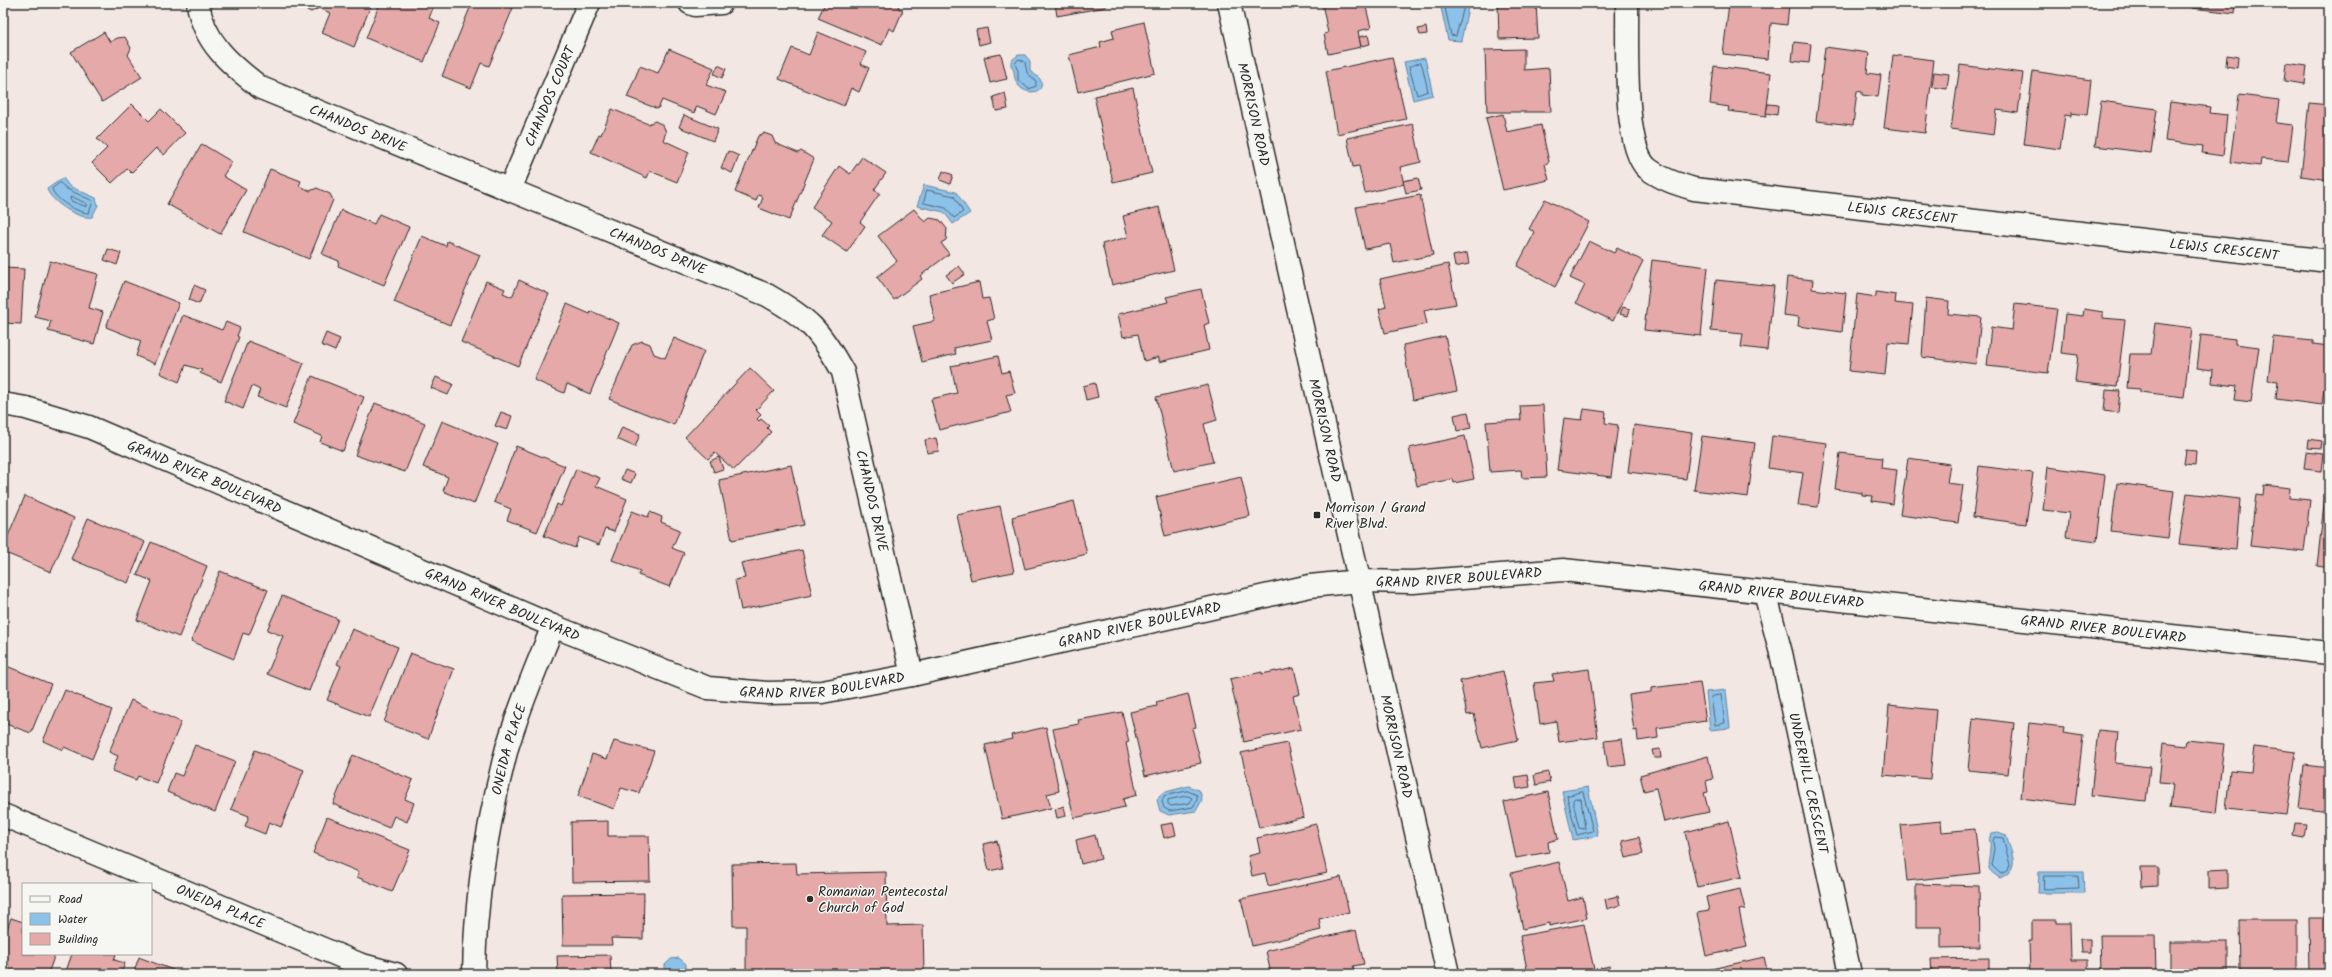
<svg xmlns="http://www.w3.org/2000/svg" width="2332" height="977" font-family="Kalam,sans-serif">
<style>
.water{fill:#8cc1e9;stroke:#65859d}
.lines{fill:none;stroke-linecap:round;stroke-linejoin:round}
.shore{stroke:#526777;stroke-width:1}
.building{fill:#e4a9a8;stroke:#2b2b2b}
.street-casing{stroke:#2b2b2b;stroke-width:25}
.secondary-casing{stroke:#2b2b2b;stroke-width:25}
.street{stroke:#f6f6f2;stroke-width:22}
.secondary{stroke:#f6f6f2;stroke-width:22}
.poi-dot{fill:#2b2b2b;stroke:#f6f6f2;stroke-width:1.5}
.labels{text-anchor:middle;stroke-width:3;stroke-linejoin:round;paint-order:stroke}
.street-label{font-size:14px;fill:#2b2b2b;stroke:#f6f6f2}
.poi-label{font-size:14px;fill:#2b2b2b;stroke:#f6f6f2;text-anchor:start}
</style>
<rect width="100%" height="100%" fill="#f2e7e3"/>
<filter id="ink" filterUnits="userSpaceOnUse"><feTurbulence type="fractalNoise" baseFrequency=".025" numOctaves="2"/><feDisplacementMap in="SourceGraphic" scale="8" xChannelSelector="R" yChannelSelector="G"/><feConvolveMatrix kernelMatrix="1 2 1 2 8 2 1 2 1" color-interpolation-filters="sRGB"/></filter>
<g filter="url(#ink)">
<g class="water">
<polygon points="1440,3 1469,3 1461,41 1448,40"/>
<path d="M1018,55H1025L1030,61V71C1033,74 1038,76 1040,79C1049,96 1014,99 1014,71L1011,66V61Z"/>
<polygon points="1425,58 1433,95 1413,100 1404,62"/>
<path d="M63,178L69,186L96,198L98,205L92,217C79,220 50,201 47,189Z"/>
<polygon points="924,185 956,192 970,213 953,224 944,212 917,206"/>
<polygon points="1726,690 1730,728 1710,730 1706,692"/>
<polygon points="1189,786 1200,791 1202,800 1196,811 1169,815 1160,811 1157,800 1162,793"/>
<polygon points="1588,787 1598,836 1573,840 1562,791"/>
<path d="M1998,832L2006,835C2011,854 2022,868 2000,878C1983,868 1989,865 1990,848C1991,840 1987,842 1992,833Z"/>
<polygon points="2039,872 2083,872 2084,893 2038,893"/>
<polygon points="679,958 686,964 686,974 665,974 665,965 671,959"/>
</g>
<g class="lines">
<g class="shore">
<polyline points="1444,3 1451,35 1456,36 1465,3"/>
<polygon points="1019,59 1025,62 1027,73 1036,81 1036,86 1029,89 1018,80 1018,71 1015,64"/>
<polygon points="1420,63 1422,65 1428,91 1417,95 1409,67"/>
<path d="M60,183L67,189L93,201L89,213C78,213 55,200 52,189Z"/>
<polygon points="927,190 954,196 963,212 954,218 946,208 924,203"/>
<polygon points="73,197 87,204 87,207 71,201 70,198"/>
<polygon points="1721,695 1725,723 1715,725 1711,697"/>
<polygon points="1188,791 1197,795 1197,800 1193,807 1170,811 1164,808 1162,801 1164,796"/>
<polygon points="1583,792 1593,831 1577,835 1567,796"/>
<polygon points="1188,796 1192,798 1190,803 1171,806 1168,804 1168,800"/>
<polygon points="1575,798 1581,799 1585,829 1579,828 1573,801"/>
<polygon points="1995,837 2003,838 2010,865 2008,870 2001,874 1991,865 1994,849 1993,841"/>
<polygon points="2044,876 2078,876 2079,888 2044,889"/>
</g>
</g>
<g class="building">
<polygon points="299,3 372,3 354,47 322,33 330,13 319,8 311,12 300,7"/>
<polygon points="380,3 435,3 429,18 440,23 424,62 366,38"/>
<polygon points="472,3 501,3 513,8 489,66 481,63 471,88 442,76"/>
<polygon points="825,3 900,3 898,8 903,10 894,31 889,28 882,45 818,18"/>
<polygon points="1055,3 1105,3 1106,7 1057,16"/>
<polygon points="1322,3 1365,3 1371,28 1358,31 1361,47 1328,54 1324,34 1328,33"/>
<polygon points="1498,3 1536,3 1538,38 1499,39"/>
<polygon points="1729,3 1789,4 1787,25 1771,23 1768,59 1723,54"/>
<polygon points="2193,3 2236,3 2235,13 2192,8"/>
<polygon points="1144,22 1155,73 1078,92 1069,55 1101,47 1100,42 1114,38 1112,30"/>
<polygon points="1426,27 1427,34 1420,35 1418,29"/>
<polygon points="987,28 990,42 979,45 976,30"/>
<polygon points="104,32 110,42 117,38 125,37 131,48 128,55 142,77 102,102 71,52"/>
<polygon points="818,32 866,52 861,64 869,68 859,92 851,88 844,106 779,79 792,48 809,55"/>
<polygon points="1368,35 1370,44 1361,46 1359,37"/>
<polygon points="1794,42 1811,44 1809,63 1792,61"/>
<polygon points="1825,47 1869,53 1867,73 1881,75 1878,97 1862,95 1862,92 1857,91 1853,125 1816,121"/>
<polygon points="669,49 714,68 706,85 726,92 716,114 697,106 694,113 662,100 658,109 627,97 640,66 658,73"/>
<polygon points="1524,49 1524,70 1549,68 1551,112 1487,112 1485,50"/>
<polygon points="1001,54 1007,79 990,83 984,57"/>
<polygon points="1893,55 1934,60 1925,133 1884,128"/>
<polygon points="2227,55 2238,57 2237,68 2226,66"/>
<polygon points="1392,57 1406,119 1337,134 1326,71"/>
<polygon points="2286,63 2307,66 2305,84 2284,81"/>
<polygon points="718,65 726,69 722,78 714,74"/>
<polygon points="1960,65 2023,73 2018,113 1997,110 1994,135 1951,129"/>
<polygon points="1714,66 1771,73 1766,116 1728,111 1729,107 1710,104"/>
<polygon points="2033,71 2091,80 2087,115 2071,113 2071,116 2065,115 2060,149 2024,144"/>
<polygon points="1934,72 1949,74 1947,89 1932,87"/>
<polygon points="1133,88 1152,173 1113,182 1094,96"/>
<polygon points="1005,93 1008,109 996,111 993,97"/>
<polygon points="2239,95 2279,100 2276,123 2293,125 2288,162 2261,159 2260,166 2230,162"/>
<polygon points="2101,101 2157,109 2151,153 2095,146"/>
<polygon points="2170,102 2211,107 2210,113 2227,115 2223,156 2202,153 2203,146 2165,141"/>
<polygon points="2309,103 2329,105 2329,180 2301,176"/>
<polygon points="132,104 149,121 161,109 185,133 164,155 156,148 131,173 127,169 112,183 92,163 107,148 97,139"/>
<polygon points="1768,104 1778,105 1777,115 1766,113"/>
<polygon points="612,109 648,124 655,121 663,125 666,132 663,140 689,152 677,182 650,171 647,178 591,152 599,134 601,135"/>
<polygon points="1503,114 1507,132 1541,125 1549,162 1545,164 1549,180 1503,190 1486,118"/>
<polygon points="684,115 718,129 713,141 679,127"/>
<polygon points="1413,124 1421,162 1400,167 1404,184 1365,193 1359,166 1353,167 1347,138"/>
<polygon points="764,133 772,136 775,143 798,153 801,151 814,159 789,220 759,208 763,197 758,195 756,201 735,192 758,136"/>
<polygon points="202,144 232,162 223,176 246,190 220,234 167,204"/>
<polygon points="728,151 739,156 732,173 721,168"/>
<polygon points="862,157 886,173 874,190 880,193 860,222 865,226 847,252 822,235 832,221 812,207 839,166 850,174"/>
<polygon points="270,169 301,181 299,186 310,191 317,188 330,194 333,200 309,259 244,232"/>
<polygon points="943,171 953,175 950,184 940,180"/>
<polygon points="1418,178 1421,190 1406,193 1403,181"/>
<polygon points="1420,195 1433,255 1394,263 1390,244 1365,249 1356,207"/>
<polygon points="1545,199 1589,222 1555,287 1517,266 1535,232 1529,229"/>
<polygon points="1159,207 1174,270 1112,285 1102,244 1128,237 1123,216"/>
<polygon points="914,209 925,222 930,218 940,220 947,229 946,240 941,243 949,254 920,276 922,279 894,300 877,277 897,261 878,236"/>
<polygon points="341,210 374,224 379,214 409,227 384,285 338,266 339,261 322,254"/>
<polygon points="422,236 446,246 447,241 480,255 450,325 394,302"/>
<polygon points="1589,241 1614,253 1617,248 1643,261 1613,321 1576,303 1585,285 1570,278"/>
<polygon points="108,249 121,253 117,265 104,260"/>
<polygon points="1467,253 1469,264 1455,267 1453,256"/>
<polygon points="3,259 4,268 24,269 21,324 3,323"/>
<polygon points="1652,260 1708,267 1701,336 1644,330"/>
<polygon points="50,261 98,274 89,308 103,312 94,344 48,331 51,321 35,317"/>
<polygon points="1448,264 1456,304 1424,310 1427,324 1385,333 1379,309 1386,307 1380,279"/>
<polygon points="959,266 965,274 952,283 946,275"/>
<polygon points="1787,277 1813,280 1812,289 1846,293 1842,332 1798,326 1799,317 1783,315"/>
<polygon points="519,280 549,294 518,366 461,342 486,281 505,289 503,293 512,297"/>
<polygon points="1716,280 1774,286 1767,350 1741,347 1743,334 1711,331"/>
<polygon points="124,281 179,303 155,364 136,356 141,341 106,327"/>
<polygon points="979,282 982,299 989,298 994,319 987,321 992,340 954,348 956,354 922,362 913,326 935,321 929,294"/>
<polygon points="194,285 205,290 199,304 189,300"/>
<polygon points="1201,289 1209,323 1204,325 1209,350 1159,362 1159,357 1144,361 1138,334 1123,337 1118,314 1168,302 1166,297"/>
<polygon points="1876,292 1896,295 1895,303 1913,305 1909,344 1888,342 1885,375 1849,371 1857,294 1876,297"/>
<polygon points="1926,298 1949,301 1948,314 1981,317 1976,364 1922,357"/>
<polygon points="567,304 590,314 591,311 619,323 590,394 567,384 564,393 534,380"/>
<polygon points="2015,304 2057,309 2048,373 1987,366 1991,327 2012,330"/>
<polygon points="1623,307 1630,309 1628,316 1620,314"/>
<polygon points="2084,309 2103,312 2103,318 2125,320 2117,387 2075,382 2078,355 2061,353 2065,314 2083,316"/>
<polygon points="183,315 222,330 226,322 240,328 237,336 239,337 221,382 200,373 202,370 186,365 179,382 160,373"/>
<polygon points="2155,323 2192,328 2184,397 2140,392 2140,389 2127,388 2130,354 2151,354"/>
<polygon points="326,333 340,339 335,351 321,345"/>
<polygon points="2201,335 2235,339 2235,344 2259,347 2251,402 2235,400 2237,386 2212,383 2213,370 2197,368"/>
<polygon points="1445,336 1457,391 1413,400 1403,345"/>
<polygon points="2273,337 2313,341 2313,344 2329,346 2322,405 2276,399 2278,381 2268,380"/>
<polygon points="674,338 704,351 674,425 609,399 632,345 642,341 650,344 654,354 665,358"/>
<polygon points="248,341 304,363 286,408 257,397 260,390 252,386 243,409 224,401"/>
<polygon points="998,356 1002,373 1009,371 1015,393 1006,395 1011,412 939,430 931,399 957,393 951,366"/>
<polygon points="750,368 774,391 756,410 761,415 757,419 759,421 761,419 769,426 767,428 771,432 734,470 715,453 708,459 685,437"/>
<polygon points="312,376 364,397 343,451 320,442 322,436 293,424"/>
<polygon points="436,377 453,384 448,395 431,388"/>
<polygon points="1095,383 1098,397 1086,400 1083,386"/>
<polygon points="1208,385 1217,420 1204,424 1213,462 1174,471 1156,397"/>
<polygon points="2106,390 2120,391 2118,413 2104,411"/>
<polygon points="375,403 425,423 405,472 355,455"/>
<polygon points="1543,405 1547,477 1522,478 1521,470 1490,472 1486,422 1521,420 1520,406"/>
<polygon points="1584,409 1606,412 1605,423 1618,425 1611,477 1557,470 1564,418 1582,420"/>
<polygon points="501,412 512,416 507,430 495,426"/>
<polygon points="1468,412 1471,428 1457,431 1454,415"/>
<polygon points="442,421 498,444 474,504 443,491 448,477 423,467"/>
<polygon points="1634,425 1692,433 1686,479 1628,472"/>
<polygon points="622,427 640,434 635,447 617,439"/>
<polygon points="1465,436 1474,479 1454,483 1453,479 1417,486 1409,448"/>
<polygon points="1702,436 1755,443 1748,497 1694,490"/>
<polygon points="1772,436 1827,443 1818,507 1798,505 1803,473 1768,468"/>
<polygon points="936,438 939,451 927,453 925,440"/>
<polygon points="2309,439 2322,441 2321,449 2308,448"/>
<polygon points="516,446 565,466 537,532 507,520 511,509 494,502"/>
<polygon points="2186,450 2196,451 2195,465 2184,464"/>
<polygon points="2306,452 2323,454 2321,471 2304,469"/>
<polygon points="1840,453 1882,458 1881,468 1897,470 1893,504 1872,501 1873,496 1862,495 1862,493 1835,489"/>
<polygon points="719,457 723,469 714,472 710,461"/>
<polygon points="1908,458 1950,464 1947,483 1963,485 1958,523 1900,515"/>
<polygon points="791,465 804,525 732,540 719,480"/>
<polygon points="1979,466 2033,473 2026,524 1973,517"/>
<polygon points="2048,467 2105,475 2097,541 2066,537 2069,513 2043,510"/>
<polygon points="576,469 600,478 596,486 627,499 614,532 605,529 599,545 579,537 575,548 544,536 557,504 561,506"/>
<polygon points="625,470 635,474 631,483 621,479"/>
<polygon points="1241,477 1250,516 1165,536 1156,497"/>
<polygon points="2117,483 2174,491 2168,538 2111,531"/>
<polygon points="2264,485 2290,488 2289,498 2310,500 2304,552 2250,546 2256,494 2263,495"/>
<polygon points="2187,493 2240,499 2236,550 2179,544"/>
<polygon points="2325,495 2329,495 2329,568 2317,566"/>
<polygon points="25,496 74,518 51,572 3,552 3,547"/>
<polygon points="1074,501 1087,554 1025,569 1012,517"/>
<polygon points="1000,506 1014,572 971,580 957,515"/>
<polygon points="632,511 648,517 650,512 662,517 661,522 680,530 672,548 684,553 670,587 638,575 640,571 612,560"/>
<polygon points="88,518 145,542 128,583 71,559"/>
<polygon points="151,542 207,566 179,637 137,620 152,581 137,575"/>
<polygon points="802,550 812,595 741,610 735,580 745,578 741,563"/>
<polygon points="220,571 268,590 249,635 243,633 234,659 191,641"/>
<polygon points="282,596 338,619 309,691 267,674 283,636 267,630"/>
<polygon points="352,629 398,647 369,717 327,700 341,666 337,664"/>
<polygon points="410,653 454,669 428,739 384,722"/>
<polygon points="4,665 51,684 31,733 3,723"/>
<polygon points="1294,668 1300,694 1293,696 1301,729 1244,742 1230,679 1262,672 1262,674 1276,671 1276,672"/>
<polygon points="1589,669 1598,737 1559,742 1556,721 1540,724 1534,683 1554,681 1552,674"/>
<polygon points="1503,671 1518,740 1482,748 1474,714 1467,715 1460,681"/>
<polygon points="1700,682 1706,721 1657,728 1658,738 1638,741 1637,730 1634,731 1629,695 1651,692 1651,688"/>
<polygon points="65,690 112,710 92,759 64,747 63,750 43,741"/>
<polygon points="1188,694 1196,727 1192,728 1201,763 1145,776 1130,712 1157,706 1156,702"/>
<polygon points="131,700 181,722 156,783 138,776 136,780 112,771 118,756 109,752"/>
<polygon points="1889,705 1936,710 1930,779 1883,775"/>
<polygon points="1122,712 1129,742 1126,743 1137,795 1123,799 1125,807 1074,818 1053,729 1079,724 1078,720"/>
<polygon points="1973,718 2014,723 2008,774 1968,770"/>
<polygon points="2029,723 2064,727 2063,733 2083,736 2075,805 2021,798"/>
<polygon points="1046,727 1059,791 1047,794 1051,808 1002,819 985,745 1012,739 1011,735"/>
<polygon points="2098,730 2118,732 2115,763 2150,767 2146,801 2091,795"/>
<polygon points="1622,739 1626,765 1608,767 1604,741"/>
<polygon points="2187,740 2224,744 2216,813 2170,808 2173,783 2159,782 2163,743 2186,746"/>
<polygon points="614,741 654,751 639,793 621,788 614,809 578,796 592,754 607,759"/>
<polygon points="1287,743 1304,817 1259,828 1241,753"/>
<polygon points="195,745 235,761 215,812 167,792 174,773 182,776"/>
<polygon points="2254,747 2296,752 2287,815 2226,809 2230,770 2251,772"/>
<polygon points="1660,749 1661,758 1654,758 1652,750"/>
<polygon points="255,750 304,770 281,827 269,822 265,834 245,826 249,816 231,809"/>
<polygon points="353,755 413,780 405,799 414,803 407,822 394,816 389,828 333,804"/>
<polygon points="1708,756 1713,779 1706,781 1708,792 1704,793 1709,812 1664,822 1656,788 1644,791 1640,775"/>
<polygon points="2304,765 2329,768 2329,812 2299,808"/>
<polygon points="1548,772 1550,782 1536,785 1534,775"/>
<polygon points="1528,775 1530,787 1517,789 1515,777"/>
<polygon points="1548,792 1558,839 1548,842 1549,852 1516,858 1504,802"/>
<polygon points="1064,806 1066,816 1057,818 1055,809"/>
<polygon points="327,817 410,850 392,892 357,877 359,872 313,853"/>
<polygon points="608,821 608,836 649,836 650,881 572,882 571,822"/>
<polygon points="1729,821 1742,877 1697,887 1685,832"/>
<polygon points="1941,821 1942,832 1975,829 1980,873 1907,881 1901,825"/>
<polygon points="1173,823 1176,835 1164,838 1161,825"/>
<polygon points="2295,823 2306,824 2304,838 2293,836"/>
<polygon points="1316,824 1327,873 1268,886 1265,873 1252,876 1248,856 1260,853 1257,838"/>
<polygon points="1095,835 1101,859 1081,864 1076,840"/>
<polygon points="1639,837 1643,854 1626,858 1622,841"/>
<polygon points="997,841 1003,868 989,871 983,844"/>
<polygon points="1559,862 1568,901 1583,897 1587,918 1549,926 1549,923 1523,929 1511,873"/>
<polygon points="796,863 797,874 886,872 887,926 923,925 924,974 746,974 746,926 733,926 732,864"/>
<polygon points="2141,867 2158,867 2158,886 2142,887"/>
<polygon points="2227,869 2227,888 2209,889 2209,870"/>
<polygon points="1341,877 1349,912 1319,919 1321,930 1252,946 1241,899"/>
<polygon points="1916,884 1979,886 1980,947 1941,948 1941,927 1916,927"/>
<polygon points="1740,889 1745,909 1739,910 1747,947 1706,956 1697,913 1709,911 1706,897"/>
<polygon points="644,893 643,939 611,938 612,945 563,945 562,894"/>
<polygon points="1618,896 1620,905 1607,909 1605,899"/>
<polygon points="11,918 23,922 23,954 55,954 48,974 3,974 3,940"/>
<polygon points="2309,918 2329,918 2329,974 2310,974"/>
<polygon points="2032,920 2057,920 2057,923 2070,923 2071,960 2088,960 2088,974 2030,974 2029,941 2032,941"/>
<polygon points="2239,920 2297,920 2297,974 2272,974 2271,971 2240,971"/>
<polygon points="1584,924 1595,974 1528,974 1520,936"/>
<polygon points="1356,930 1364,964 1353,966 1355,974 1271,974 1266,951"/>
<polygon points="2100,935 2155,935 2156,974 2101,974"/>
<polygon points="2080,939 2090,939 2090,953 2081,953"/>
<rect x="2171" y="942" width="57" height="32"/>
<polygon points="72,954 116,954 114,960 125,963 121,974 65,974"/>
<polygon points="610,955 611,974 558,974 557,956"/>
<polygon points="139,957 141,958 184,974 133,974"/>
<polygon points="1764,957 1768,974 1699,974 1698,972"/>
<polygon points="1989,958 1989,971 1973,971 1973,974 1932,974 1931,959"/>
<polygon points="1610,966 1612,974 1602,974 1600,968"/>
</g>
<g class="lines">
<g class="street-casing">
<g id="street">
<path id="s1" d="M198,3C203,42 231,65 261,88L767,295C809,319 819,329 843,372L912,675"/>
<polyline points="690,3 695,5 721,3"/>
<path id="s2" d="M1627,3C1628,38 1622,145 1647,168C1661,179 1677,184 1694,189L2329,261"/>
<path id="s3" d="M510,189L589,3"/>
<path id="s4" d="M3,404L26,408L89,427L553,626L708,688L767,693L822,692L912,675L1310,586L1359,581L1413,582L1563,570L2329,653"/>
<path id="s5" d="M1765,593L1781,653L1850,974"/>
<path id="s6" d="M3,815L359,964L396,974"/>
<path id="s7" d="M474,974C475,899 488,821 507,748C519,707 537,666 553,626"/>
</g>
</g>
<g class="secondary-casing">
<g id="secondary">
<path id="s8" d="M1229,3L1448,974"/>
</g>
</g>
<use href="#street" class="street"/>
<use href="#secondary" class="secondary"/>
</g>
</g>
<g class="poi-dot">
<rect x="1313" y="511" width="8" height="8" rx="2"/>
<circle cx="810" cy="899" r="4"/>
</g>
<g class="labels">
<g class="street-label">
<text dy="5" stroke="none"><textPath href="#s3" startOffset="101">CHANDOS COURT</textPath></text>
<text dy="5" stroke="none"><textPath href="#s8" startOffset="114">MORRISON ROAD</textPath></text>
<text dy="5" stroke="none"><textPath href="#s1" startOffset="214">CHANDOS DRIVE</textPath></text>
<text dy="5" stroke="none"><textPath href="#s2" startOffset="430">LEWIS CRESCENT</textPath></text>
<text dy="5" stroke="none"><textPath href="#s2" startOffset="754">LEWIS CRESCENT</textPath></text>
<text dy="5" stroke="none"><textPath href="#s1" startOffset="538">CHANDOS DRIVE</textPath></text>
<text dy="5" stroke="none"><textPath href="#s8" startOffset="438">MORRISON ROAD</textPath></text>
<text dy="5" stroke="none"><textPath href="#s4" startOffset="215">GRAND RIVER BOULEVARD</textPath></text>
<text dy="5" stroke="none"><textPath href="#s1" startOffset="898">CHANDOS DRIVE</textPath></text>
<text dy="5" stroke="none"><textPath href="#s4" startOffset="1524">GRAND RIVER BOULEVARD</textPath></text>
<text dy="5" stroke="none"><textPath href="#s4" startOffset="1848">GRAND RIVER BOULEVARD</textPath></text>
<text dy="5" stroke="none"><textPath href="#s4" startOffset="539">GRAND RIVER BOULEVARD</textPath></text>
<text dy="5" stroke="none"><textPath href="#s4" startOffset="1200">GRAND RIVER BOULEVARD</textPath></text>
<text dy="5" stroke="none"><textPath href="#s4" startOffset="2172">GRAND RIVER BOULEVARD</textPath></text>
<text dy="5" stroke="none"><textPath href="#s4" startOffset="876">GRAND RIVER BOULEVARD</textPath></text>
<text dy="5" stroke="none"><textPath href="#s8" startOffset="762">MORRISON ROAD</textPath></text>
<text dy="5" stroke="none"><textPath href="#s7" startOffset="228">ONEIDA PLACE</textPath></text>
<text dy="5" stroke="none"><textPath href="#s5" startOffset="195">UNDERHILL CRESCENT</textPath></text>
<text dy="5" stroke="none"><textPath href="#s6" startOffset="236">ONEIDA PLACE</textPath></text>
</g>
<g class="poi-label">
<text x="1325" y="512">Morrison / Grand<tspan x="1325" dy="16">River Blvd.</tspan></text>
<text x="818" y="896">Romanian Pentecostal<tspan x="818" dy="16">Church of God</tspan></text>
</g>
</g>
<rect width="2332" height="977" fill="none" stroke="#f6f6f2" stroke-width="16"/>
<rect x="8" y="8" width="2316" height="961" fill="none" stroke="#2b2b2b" stroke-width="1.5" filter="url(#ink)"/>
<rect x="22" y="883" width="130" height="72" fill="#f6f6f2" stroke="#a5a5a2"/>
<rect x="30" y="896" width="20" height="6" fill="#f6f6f2" stroke="#a5a5a2"/>
<text x="58" y="903" font-size="12" fill="#2b2b2b">Road</text>
<rect x="30" y="913" width="20" height="12" fill="#8cc1e9" stroke="#a5a5a2"/>
<text x="58" y="923" font-size="12" fill="#2b2b2b">Water</text>
<rect x="30" y="933" width="20" height="12" fill="#e4a9a8" stroke="#a5a5a2"/>
<text x="58" y="943" font-size="12" fill="#2b2b2b">Building</text>
</svg>
